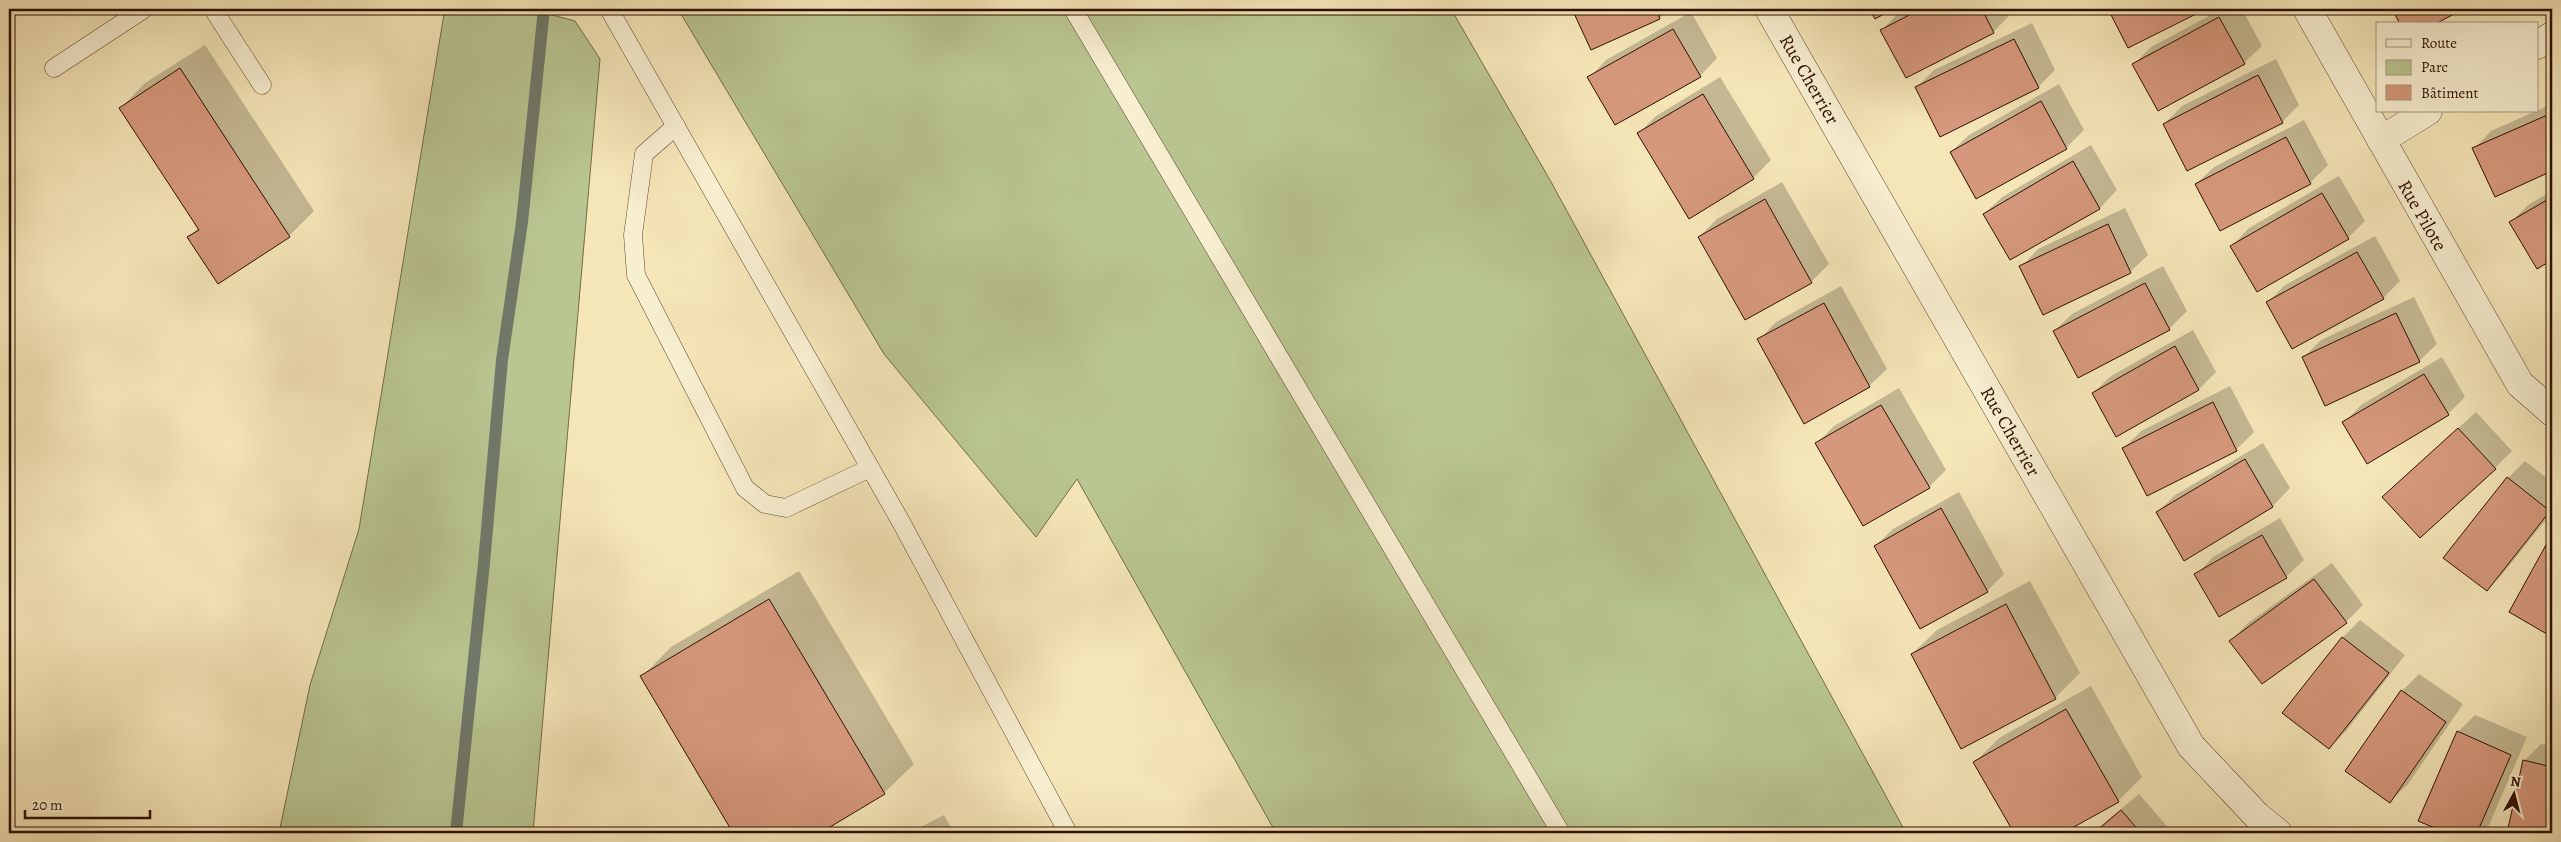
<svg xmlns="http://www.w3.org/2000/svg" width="2561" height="842" font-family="Alegreya,serif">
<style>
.green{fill:#b9c691;stroke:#746a48}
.shadow{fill:#0003}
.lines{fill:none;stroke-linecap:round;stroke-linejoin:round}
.stream{stroke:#70796a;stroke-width:12}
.building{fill:#d6987c;stroke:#2e0f00}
.service-casing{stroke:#60452e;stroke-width:19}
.minor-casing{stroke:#60452e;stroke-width:29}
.service{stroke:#f8efd1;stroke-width:18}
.minor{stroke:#f8efd1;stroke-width:28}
.labels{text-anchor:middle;stroke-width:4;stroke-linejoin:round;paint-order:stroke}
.street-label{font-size:19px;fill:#2e0f00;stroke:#f8efd1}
</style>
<rect width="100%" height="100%" fill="#f5e6b8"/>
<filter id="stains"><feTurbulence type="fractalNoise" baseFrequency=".004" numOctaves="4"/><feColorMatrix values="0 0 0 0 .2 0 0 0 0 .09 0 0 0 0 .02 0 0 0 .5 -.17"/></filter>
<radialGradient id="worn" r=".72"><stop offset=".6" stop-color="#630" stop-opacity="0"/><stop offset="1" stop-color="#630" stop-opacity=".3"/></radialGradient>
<g class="green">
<polygon points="453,9 529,9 575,21 600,59 533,833 279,833 310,685 359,529 444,14"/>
<polygon points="678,9 1451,9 1550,180 1906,833 1276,833 1077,479 1036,537 884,354"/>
</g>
<g class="shadow">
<polygon points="1573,9 1668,9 1660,18 1591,48"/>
<polygon points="1907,9 2008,9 2011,14 1993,32 1906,76 1882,30 1899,12"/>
<polygon points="2109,9 2204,9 2128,47"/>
<polygon points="2222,9 2242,9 2262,46 2244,63 2134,64 2151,47"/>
<polygon points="2394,9 2461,9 2432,24 2401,24"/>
<polygon points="1691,12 1717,58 1700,76 1589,78 1606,60"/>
<polygon points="2032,23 2055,70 2038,87 1917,87 1934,70"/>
<polygon points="205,45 314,211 289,236 218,282 189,237 199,227 121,108 145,83"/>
<polygon points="2276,59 2299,105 2282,122 2164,124 2182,106"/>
<polygon points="1720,77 1771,160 1753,178 1690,217 1639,133 1656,116"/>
<polygon points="2059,84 2084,130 2066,148 1951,152 1969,135"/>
<polygon points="2552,104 2552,170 2495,196 2474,149 2491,131"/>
<polygon points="2304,120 2328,165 2310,183 2196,184 2214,167"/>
<polygon points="2091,145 2117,190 2100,208 2011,259 1984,214 2002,197"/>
<polygon points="2339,176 2365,221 2348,238 2232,246 2249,228"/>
<polygon points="1782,182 1829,264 1811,282 1699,237 1717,219"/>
<polygon points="2552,191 2552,259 2538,268 2511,222 2528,205"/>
<polygon points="2125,208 2148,255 2130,272 2021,267 2038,249"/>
<polygon points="2375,236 2400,281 2383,298 2268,302 2285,285"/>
<polygon points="2163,266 2187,311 2169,329 2079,376 2054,331 2072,314"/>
<polygon points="1841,286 1887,369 1869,386 1759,340 1776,322"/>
<polygon points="2414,297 2437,344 2419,361 2304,357 2321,340"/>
<polygon points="2193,330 2216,372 2199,389 2117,435 2093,393 2111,376"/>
<polygon points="2442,357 2465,397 2448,414 2344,423 2361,405"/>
<polygon points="2230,386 2254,432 2236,450 2147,494 2124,448 2141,431"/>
<polygon points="1899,388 1946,470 1929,487 1817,443 1834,426"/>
<polygon points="2476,412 2512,451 2495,468 2401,480"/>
<polygon points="2263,443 2290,488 2273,506 2184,559 2157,513 2175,495"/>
<polygon points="2525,461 2552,482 2552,512 2504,572 2487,590 2508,478"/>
<polygon points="1959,492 2004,574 1987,591 1875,546 1893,529"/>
<polygon points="2280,518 2304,560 2286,577 2196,575 2213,557"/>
<polygon points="2552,537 2552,635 2510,612"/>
<polygon points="2332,563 2363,605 2346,622 2231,641 2248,623"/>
<polygon points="799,571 914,764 884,793 817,833 735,833 642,677 671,647"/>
<polygon points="2030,581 2080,673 2055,698 1912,654 1937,630"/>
<polygon points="2360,620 2405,655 2347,730 2329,748 2342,638"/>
<polygon points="2419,674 2463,704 2408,784 2390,801 2402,691"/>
<polygon points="2091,686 2142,777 2118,801 2061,833 2015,833 1975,762 1999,738"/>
<polygon points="2475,715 2527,737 2489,825 2481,833 2450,833 2420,820 2458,732"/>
<polygon points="2541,744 2552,746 2552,833 2508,833 2524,761"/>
<polygon points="2139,794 2173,833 2092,833"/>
<polygon points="944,815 954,833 909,833"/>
</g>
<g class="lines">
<polyline class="stream" points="456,833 484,563 502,360 522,222 544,9"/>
</g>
<g class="building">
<polygon points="1572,9 1656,9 1660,19 1591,50"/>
<polygon points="1869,9 1893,9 1875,19"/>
<polygon points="1921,9 1982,9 1994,33 1906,78 1880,30"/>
<polygon points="2108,9 2206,9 2128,48"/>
<polygon points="2392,9 2464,9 2435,24 2400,24"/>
<polygon points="2219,17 2245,64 2158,111 2132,64"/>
<polygon points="1673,29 1701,77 1615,125 1587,77"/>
<polygon points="2014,39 2039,88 1940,137 1915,87"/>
<polygon points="180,68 290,237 218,284 187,237 199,230 119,108"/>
<polygon points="2258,75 2283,123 2187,171 2163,124"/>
<polygon points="1703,94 1754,179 1689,219 1637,133"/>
<polygon points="2041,101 2067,149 1976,199 1950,152"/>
<polygon points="2552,113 2552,171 2495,197 2472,148"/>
<polygon points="2286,137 2311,184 2220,231 2195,184"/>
<polygon points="2073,161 2100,209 2010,260 1983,214"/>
<polygon points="2322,193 2349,239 2257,292 2230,246"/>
<polygon points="2552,197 2552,260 2537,269 2509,222"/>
<polygon points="1765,199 1812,283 1745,320 1698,237"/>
<polygon points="2108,224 2131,273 2043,315 2019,266"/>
<polygon points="2357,252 2384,299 2292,349 2266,302"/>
<polygon points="2145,283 2170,330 2078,378 2053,331"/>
<polygon points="1824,303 1870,387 1804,424 1757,339"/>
<polygon points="2396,313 2420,362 2325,406 2302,357"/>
<polygon points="2175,346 2199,390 2116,437 2092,393"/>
<polygon points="2424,374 2449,415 2367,464 2342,422"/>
<polygon points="2213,402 2237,451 2147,496 2122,448"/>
<polygon points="1881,405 1930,488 1863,526 1815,443"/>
<polygon points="2458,428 2496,469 2420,538 2382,497"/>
<polygon points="2245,459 2273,507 2184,561 2156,512"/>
<polygon points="2507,477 2550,511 2487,591 2443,558"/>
<polygon points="1941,508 1988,592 1920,629 1874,546"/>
<polygon points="2552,534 2552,637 2509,612"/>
<polygon points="2262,535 2287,578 2219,617 2194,574"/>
<polygon points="2314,579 2347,623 2262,684 2229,641"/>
<polygon points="769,599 885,794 820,833 733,833 640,676"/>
<polygon points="2006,604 2056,699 1961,749 1911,654"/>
<polygon points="2342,637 2389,673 2329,749 2282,713"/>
<polygon points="2401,690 2446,722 2390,803 2345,771"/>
<polygon points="2066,709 2119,802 2063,833 2014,833 1973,762"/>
<polygon points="2457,731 2511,755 2477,833 2447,833 2418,821"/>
<polygon points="2523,760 2552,767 2552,833 2507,833"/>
<polygon points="2121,810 2141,833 2094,833"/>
</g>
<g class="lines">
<g class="service-casing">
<g id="service">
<polyline points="213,9 262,85"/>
<polyline points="609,9 901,522 1068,833"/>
<polyline points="1073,9 1561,833"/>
<polyline points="54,68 144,9"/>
<polyline points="676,126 644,154 633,235 636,275 745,488 765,504 786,508 870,468"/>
</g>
</g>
<g class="minor-casing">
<g id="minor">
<polyline points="1769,9 2191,746 2257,816 2278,833"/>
<polyline points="2307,9 2520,384 2552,412"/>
<polyline points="2537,45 2552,36"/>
<polyline points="2381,140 2428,111"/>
</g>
</g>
<use href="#service" class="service"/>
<use href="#minor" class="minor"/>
</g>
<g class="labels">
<g class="street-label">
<text transform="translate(1810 79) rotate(60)" y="7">Rue Cherrier</text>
<text transform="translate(2423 215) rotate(60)" y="7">Rue Pilote</text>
<text transform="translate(2011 431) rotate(60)" y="7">Rue Cherrier</text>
</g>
</g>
<rect width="2561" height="842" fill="none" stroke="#f5e6b8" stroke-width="30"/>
<rect x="10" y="10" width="2541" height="822" fill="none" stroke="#2e0f00" stroke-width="2.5"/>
<rect x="15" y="15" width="2531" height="812" fill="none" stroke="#2e0f00"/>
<rect x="2376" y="22" width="162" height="90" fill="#f8efd1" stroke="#a7957d"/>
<rect x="2386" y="39" width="25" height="8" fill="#f8efd1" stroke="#a7957d"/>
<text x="2421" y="48" font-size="15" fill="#2e0f00">Route</text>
<rect x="2386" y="60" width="25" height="15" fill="#b9c691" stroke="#a7957d"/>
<text x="2421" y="72" font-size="15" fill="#2e0f00">Parc</text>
<rect x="2386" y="85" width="25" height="15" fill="#d6987c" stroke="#a7957d"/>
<text x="2421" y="98" font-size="15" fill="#2e0f00">Bâtiment</text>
<g transform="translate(2514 794) rotate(7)" stroke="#f8efd1" stroke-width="4" paint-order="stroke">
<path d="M0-4L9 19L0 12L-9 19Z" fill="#2e0f00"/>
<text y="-8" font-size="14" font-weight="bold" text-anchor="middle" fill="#2e0f00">N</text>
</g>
<path d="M25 810v8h125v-8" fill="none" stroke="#2e0f00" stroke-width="2.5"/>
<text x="32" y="810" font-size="15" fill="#2e0f00" stroke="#f8efd1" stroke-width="4" paint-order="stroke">20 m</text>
<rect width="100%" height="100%" filter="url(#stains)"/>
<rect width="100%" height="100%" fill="url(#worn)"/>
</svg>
